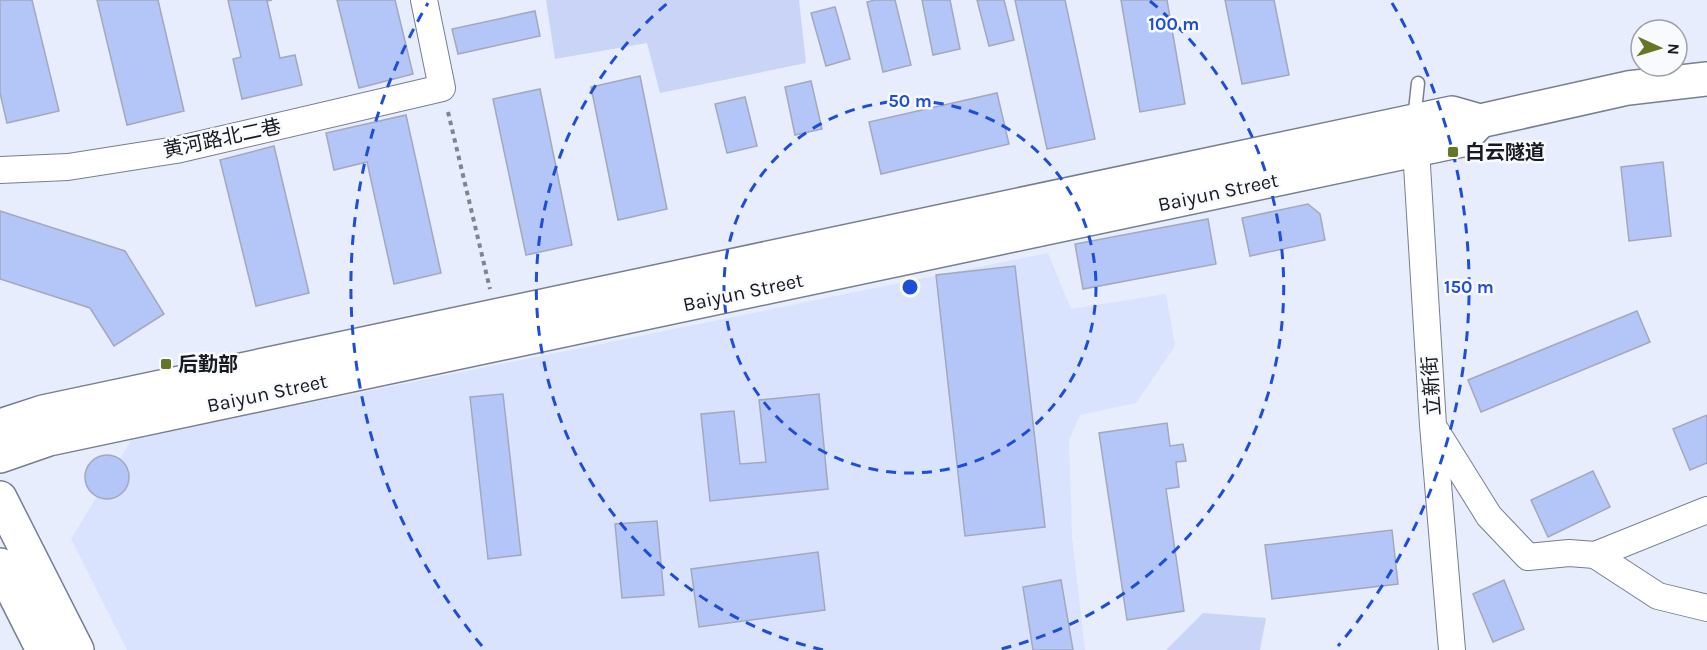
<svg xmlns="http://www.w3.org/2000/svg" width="1707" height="650" font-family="Karla,'Noto Sans SC',sans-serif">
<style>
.built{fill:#d9e3fe}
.green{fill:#c9d4f6}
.building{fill:#b4c5f8;stroke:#a2a9bc;stroke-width:1.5}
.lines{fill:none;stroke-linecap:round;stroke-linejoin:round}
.lane-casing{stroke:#777e90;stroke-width:15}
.street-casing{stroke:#777e90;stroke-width:28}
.secondary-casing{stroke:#777e90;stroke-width:36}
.path{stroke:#80848f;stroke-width:4;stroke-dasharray:4.5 4.5;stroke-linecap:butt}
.lane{stroke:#fff;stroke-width:12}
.street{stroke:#fff;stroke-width:26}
.secondary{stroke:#fff;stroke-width:33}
.ring{fill:none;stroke:#1d4ed8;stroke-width:3;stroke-dasharray:10 8}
.poi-dot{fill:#657624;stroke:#f9fafe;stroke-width:2}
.labels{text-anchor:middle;stroke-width:5;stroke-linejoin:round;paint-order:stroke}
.street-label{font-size:20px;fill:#181a21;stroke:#f9fafe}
.poi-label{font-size:20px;font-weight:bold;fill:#181a21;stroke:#f9fafe;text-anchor:start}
.centre{fill:#1d4ed8;stroke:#f9fafe;stroke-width:3}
.ring-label{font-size:18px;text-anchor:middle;font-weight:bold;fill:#1d4ed8;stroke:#f9fafe;stroke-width:5;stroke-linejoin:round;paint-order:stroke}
</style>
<rect width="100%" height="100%" fill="#e7edfd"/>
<polygon class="built" points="1048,253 1071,309 1166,294 1175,346 1136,403 1080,415 1069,440 1072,537 1085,650 127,650 71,539 132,439"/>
<g class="green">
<polygon points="546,0 799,0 806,63 660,93 647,43 555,59"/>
<polygon points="1203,613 1266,618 1260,650 1166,650"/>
</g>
<g class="building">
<polygon points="0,0 32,0 59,111 7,123 0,93"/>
<polygon points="97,0 158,0 184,111 127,125"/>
<polygon points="228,0 272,0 267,1 280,58 295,55 302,85 242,99 233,59 241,57"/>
<polygon points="337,0 395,0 413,74 359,88"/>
<polygon points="875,0 895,0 911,65 883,72 867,2"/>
<polygon points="922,0 950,0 960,49 933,55"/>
<polygon points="977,0 1004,0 1014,40 989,46"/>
<polygon points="1015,0 1065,0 1095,139 1047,149"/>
<polygon points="1121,0 1167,0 1185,104 1140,112"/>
<polygon points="1225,0 1274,0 1289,75 1242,84"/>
<polygon points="835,7 850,59 826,66 811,13"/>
<polygon points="535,11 540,36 458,54 452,29"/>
<polygon points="640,76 667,209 618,220 591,87"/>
<polygon points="811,81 822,129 795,135 785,87"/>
<polygon points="540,89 572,245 526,255 493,99"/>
<polygon points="997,93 1009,144 881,174 869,122"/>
<polygon points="745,97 757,146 727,153 715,104"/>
<polygon points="406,115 441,273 394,284 367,162 334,170 326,133"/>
<polygon points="274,146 309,293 256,306 220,160"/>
<polygon points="1663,162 1671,236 1629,241 1621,167"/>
<polygon points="1308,204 1320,214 1325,240 1250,256 1242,218"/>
<polygon points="0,211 125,251 164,314 114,346 90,308 0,279"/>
<polygon points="1208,219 1216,264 1083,289 1075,244"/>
<polygon points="1015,266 1045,527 965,536 936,275"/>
<polygon points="1637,311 1650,342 1481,412 1468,380"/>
<polygon points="503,394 521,555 488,559 470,397"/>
<polygon points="819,394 828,489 710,501 701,414 734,411 740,464 766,462 759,400"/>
<polygon points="1707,415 1707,463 1690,470 1673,429"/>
<polygon points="1167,423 1170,446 1183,444 1186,461 1176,462 1179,487 1166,489 1184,611 1127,620 1099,433"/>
<circle cx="107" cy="477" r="22"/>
<polygon points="1593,471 1610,507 1548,537 1531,500"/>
<polygon points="657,521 664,595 622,598 615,524"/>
<polygon points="1392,530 1398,584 1272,599 1265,545"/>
<polygon points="818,552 825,610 699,627 691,569"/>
<polygon points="1061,580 1073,650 1033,650 1023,587"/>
<polygon points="1504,580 1524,629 1493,642 1473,594"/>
</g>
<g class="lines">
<g class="lane-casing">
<polyline id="lane" points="1414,120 1418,83"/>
</g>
<g class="street-casing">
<g id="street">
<polyline points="1415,133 1433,425 1452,650"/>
<polyline points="0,170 68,167 176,150 442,88 424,0"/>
<polyline points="1436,431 1489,516 1528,557 1569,553 1595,555 1707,510"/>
<polyline points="1595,555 1658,596 1707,608"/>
</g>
</g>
<g class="secondary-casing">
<g id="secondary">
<polyline points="0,426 43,412 1452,113 1480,121 1628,88 1707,79"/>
<polyline points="0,456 49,439 1462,140 1480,121"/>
<polyline points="0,498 77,650"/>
<polyline points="0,565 43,650"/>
</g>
</g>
<polyline class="path" points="448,112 490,289"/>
<use href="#lane" class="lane"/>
<use href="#street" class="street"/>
<use href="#secondary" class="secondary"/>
</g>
<g class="ring">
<circle cx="910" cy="287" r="186"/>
<path d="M823 650A373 373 0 0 1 670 1M1150 1A373 373 0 0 1 997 650"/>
<path d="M482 646A559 559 0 0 1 428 3M1392 3A559 559 0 0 1 1338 646"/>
</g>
<g class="poi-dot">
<rect x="1447" y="146" width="12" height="12" rx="3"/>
<rect x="160" y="358" width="12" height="12" rx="3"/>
</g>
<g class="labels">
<g class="street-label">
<text transform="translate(222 138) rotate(-12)" y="7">黄河路北二巷</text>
<text transform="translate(1218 192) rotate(-12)" y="7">Baiyun Street</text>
<text transform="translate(743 292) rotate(-12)" y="7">Baiyun Street</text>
<text transform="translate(1431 386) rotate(-94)" y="7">立新街</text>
<text transform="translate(267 393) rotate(-12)" y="7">Baiyun Street</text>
</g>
<g class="poi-label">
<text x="1465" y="159">白云隧道</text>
<text x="178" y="371">后勤部</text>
</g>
</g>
<circle cx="910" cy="287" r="9" class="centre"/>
<g class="ring-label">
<text x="1174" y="30">100 m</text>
<text x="910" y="107">50 m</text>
<text x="1469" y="293">150 m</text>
</g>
<g transform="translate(1659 48) rotate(94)"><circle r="28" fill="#f9fafe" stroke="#9fa0a6" stroke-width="1.5"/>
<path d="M0-4.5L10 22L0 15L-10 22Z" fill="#657624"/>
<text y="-9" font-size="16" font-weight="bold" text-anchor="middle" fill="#181a21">N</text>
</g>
</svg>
